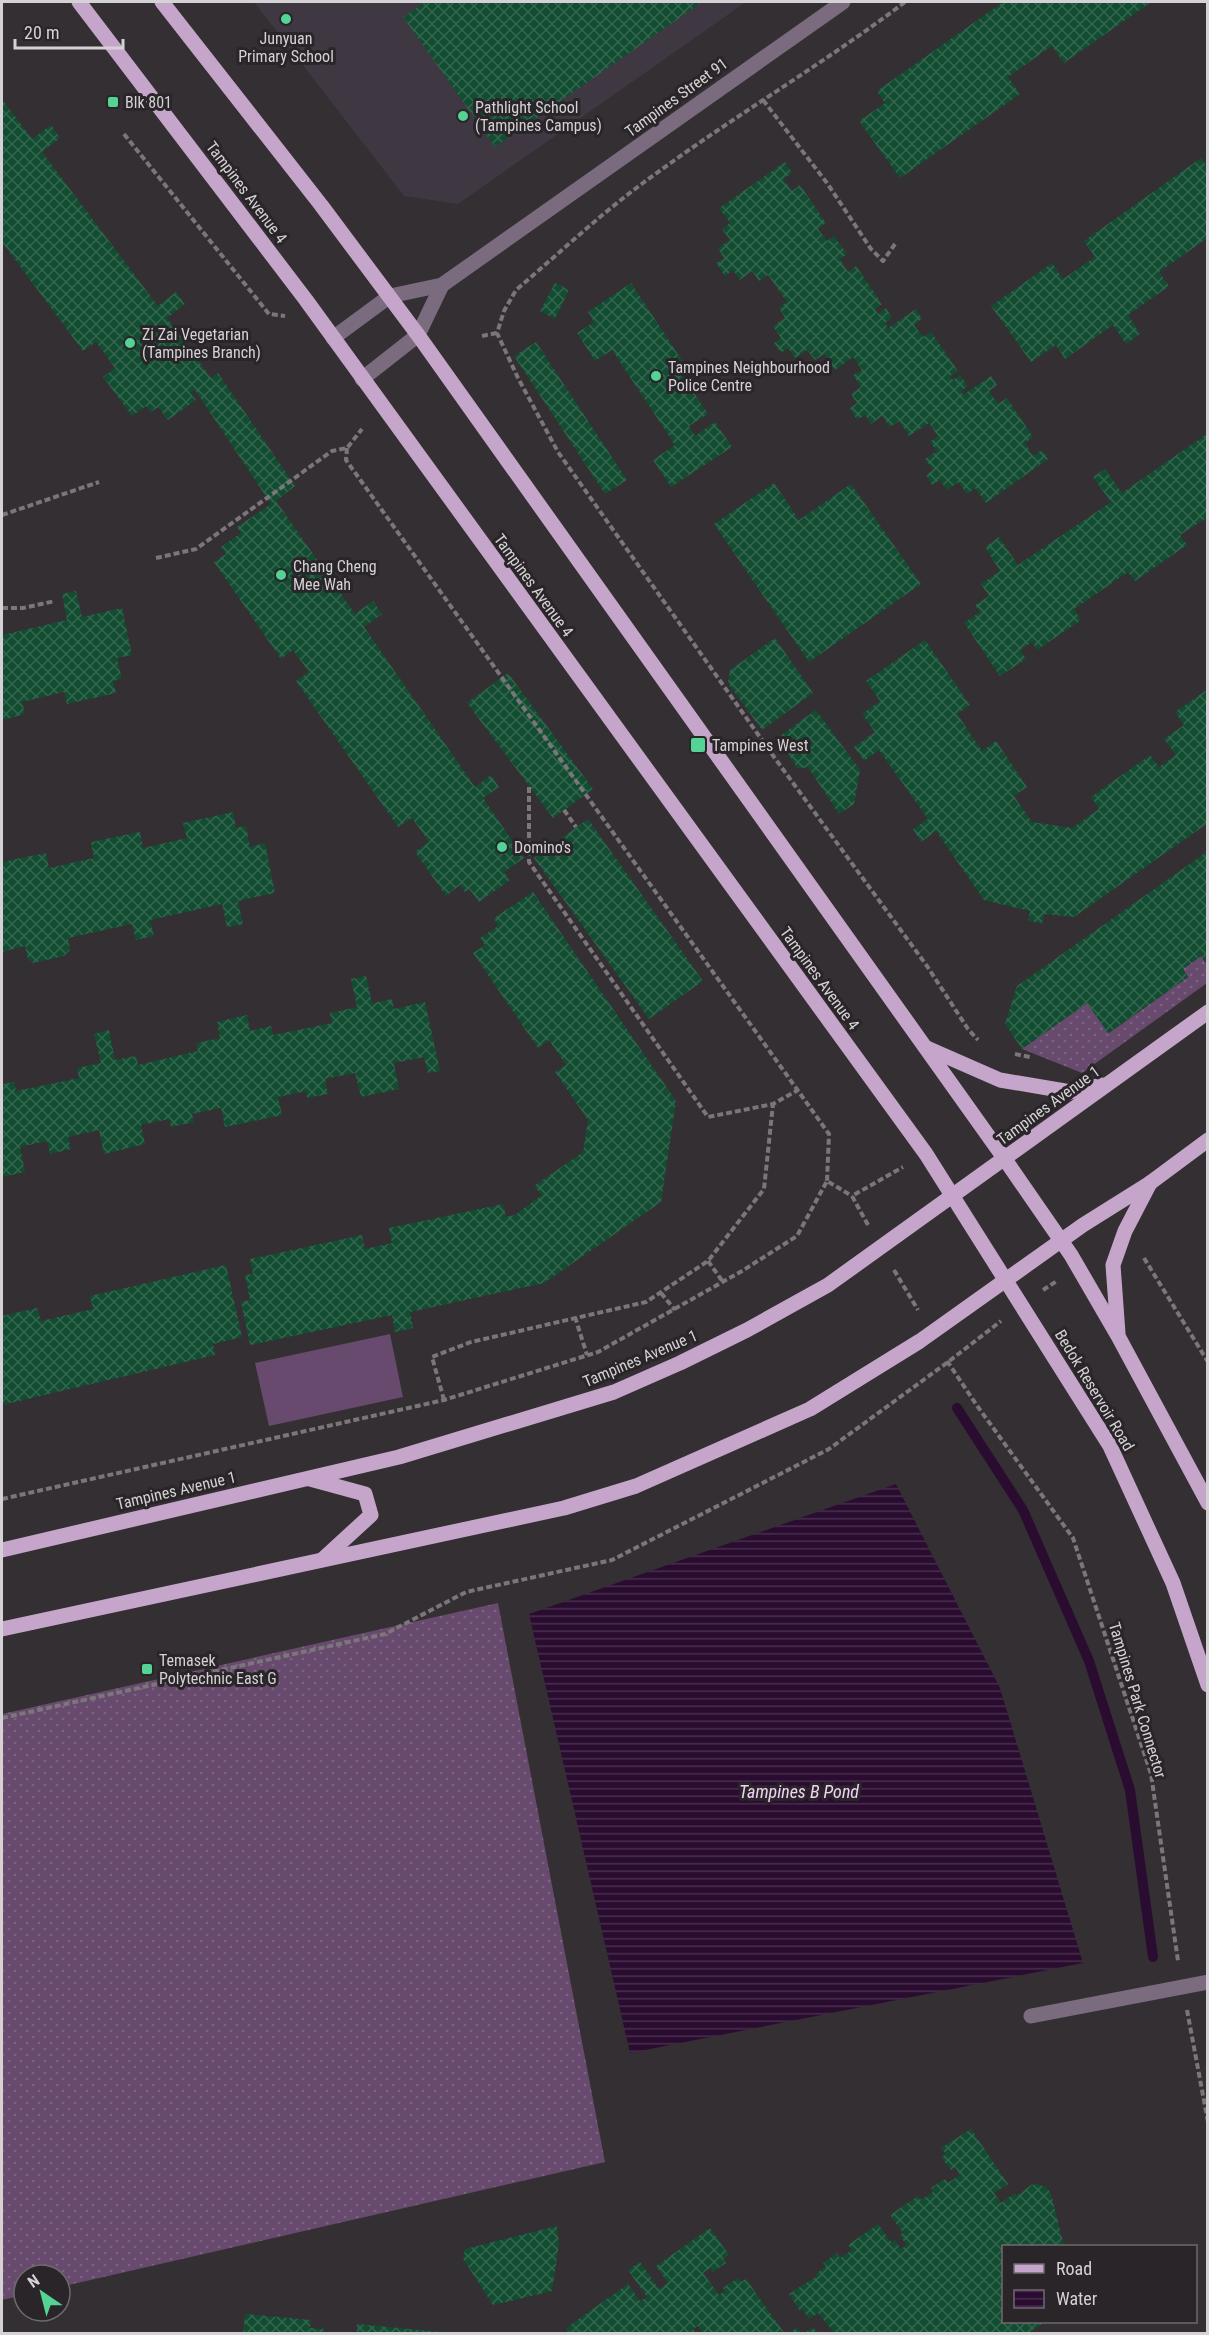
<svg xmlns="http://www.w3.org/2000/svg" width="1209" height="2335" font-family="'Roboto Condensed',sans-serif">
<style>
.built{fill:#3f3741}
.grass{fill:url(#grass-dots)}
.garden{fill:#674a6d}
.water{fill:url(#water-rules)}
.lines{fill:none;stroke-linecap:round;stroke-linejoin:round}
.stream{stroke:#2b0c31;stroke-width:10}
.building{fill:url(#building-cross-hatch)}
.path{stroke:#7a767a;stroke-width:4;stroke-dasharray:6 3;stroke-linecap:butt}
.minor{stroke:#7b6b7e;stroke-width:15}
.major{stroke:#c6a5cb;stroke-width:15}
.poi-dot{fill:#54d395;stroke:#292529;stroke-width:2}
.labels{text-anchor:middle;stroke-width:6;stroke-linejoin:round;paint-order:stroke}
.poi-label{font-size:16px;fill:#d5d2d5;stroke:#292529;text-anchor:start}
.street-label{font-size:16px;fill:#d5d2d5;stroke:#292529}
.water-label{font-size:18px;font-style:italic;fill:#f3d2f9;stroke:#292529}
</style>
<defs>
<pattern id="grass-dots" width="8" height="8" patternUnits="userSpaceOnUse" patternTransform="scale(1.5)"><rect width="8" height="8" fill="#674a6d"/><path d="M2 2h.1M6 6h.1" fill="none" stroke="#7c6381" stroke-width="1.8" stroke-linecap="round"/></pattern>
<pattern id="water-rules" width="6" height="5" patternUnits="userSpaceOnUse" patternTransform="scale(1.5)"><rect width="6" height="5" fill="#2b0c31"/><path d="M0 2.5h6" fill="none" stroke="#492e4e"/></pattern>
<pattern id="building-cross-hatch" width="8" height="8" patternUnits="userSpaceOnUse" patternTransform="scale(1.5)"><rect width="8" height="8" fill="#124d32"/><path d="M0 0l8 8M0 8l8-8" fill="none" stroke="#34664f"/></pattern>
</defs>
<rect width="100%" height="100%" fill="#332f33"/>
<polygon class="built" points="254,2 746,2 458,204 404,196"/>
<g class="grass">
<polygon points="1201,956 1207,965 1207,983 1082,1073 1022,1049 1087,1003 1109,1033 1188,977 1183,969"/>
<polygon points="498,1603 605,2162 60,2287 60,2275 24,2275 24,2295 2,2300 2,1714"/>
</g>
<polygon class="garden" points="390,1334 403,1397 269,1426 255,1363"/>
<polygon class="water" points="896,1484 1000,1688 1083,1963 630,2053 529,1614"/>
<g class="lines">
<polyline class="stream" points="957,1408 1023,1510 1089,1661 1130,1790 1153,1957"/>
</g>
<g class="building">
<polygon points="425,2 702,2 495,147 403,17"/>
<polygon points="1003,2 1151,2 1064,63 1052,46 1008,77 1020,94 900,178 859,121 885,103 877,91"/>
<polygon points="2,99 32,139 51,125 60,138 42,152 158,306 176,292 185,304 167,318 211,378 218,373 295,486 276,501 355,614 373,601 382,614 364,627 475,787 491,775 499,787 483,798 524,858 504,872 510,880 479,902 469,889 465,892 460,885 446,896 415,852 429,842 412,818 398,827 296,681 309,672 293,650 281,659 214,562 226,554 221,547 241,533 237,527 271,504 195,390 190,393 196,400 168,420 158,407 151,412 146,406 132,416 103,377 115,368 96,342 83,351 2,242"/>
<polygon points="1201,158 1208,167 1208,241 1206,239 1159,272 1169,286 1128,315 1140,334 1126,344 1113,325 1065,359 1056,345 1031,362 991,306 1052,263 1063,279 1095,257 1084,241"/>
<polygon points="785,162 792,173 783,179 792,191 800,185 826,223 818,229 827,241 834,236 847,254 840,259 848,272 856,266 882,304 875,309 878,314 886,308 892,318 885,323 888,328 916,309 922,319 914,325 923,337 931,332 958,371 950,376 953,380 960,375 968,386 961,391 963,395 991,376 997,385 989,391 998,404 1007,398 1033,437 1025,443 1033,456 1042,450 1048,459 986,503 975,488 967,494 958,482 947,490 940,480 932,485 926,475 933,470 925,459 937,451 930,442 938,436 929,423 909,436 899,421 890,427 882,416 871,424 865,415 857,420 850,408 857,403 851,394 861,387 853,375 862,370 853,357 835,370 824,354 815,360 807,350 795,358 788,348 781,353 774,343 781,338 773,326 785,318 779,308 787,302 768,275 759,281 752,271 740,280 733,270 725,276 716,263 724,258 718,248 730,240 722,229 730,223 719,208"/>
<polygon points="555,283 569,290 555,319 540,311"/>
<polygon points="631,283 687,368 680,372 708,414 689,426 695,436 715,422 732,447 671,487 653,460 675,445 612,350 595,361 577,333 594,322 588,312"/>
<polygon points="536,342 627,480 605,494 514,356"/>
<polygon points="1208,433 1208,517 1180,535 1187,545 1135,581 1128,572 1074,609 1081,620 1037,650 1032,642 1020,650 1026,659 1000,676 964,623 980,612 975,605 989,596 981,584 1000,571 985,547 999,537 1018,565 1111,502 1093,477 1105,469 1122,493"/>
<polygon points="774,483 799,520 851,484 921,584 809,662 714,524"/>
<polygon points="76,591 82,617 122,608 132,655 117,658 122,679 113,681 116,693 67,704 64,692 22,702 25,714 2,720 2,635 67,620 62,594"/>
<polygon points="775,638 813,693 762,730 728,683 730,670"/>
<polygon points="925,640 970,705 957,714 982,751 996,741 1027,787 1014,796 1032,822 1072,828 1099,809 1091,797 1150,755 1159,767 1176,755 1164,739 1184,725 1175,712 1208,689 1208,823 1074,917 1044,914 1042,924 1028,920 1030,911 984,900 936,831 921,842 913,829 928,819 879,750 864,761 854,747 875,732 862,714 880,701 866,681"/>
<polygon points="508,673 593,789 553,818 467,703"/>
<polygon points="816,710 860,770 854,804 839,814 808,767 798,769 777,738"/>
<polygon points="233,812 236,828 246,826 250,847 265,843 275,893 238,901 243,924 227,927 222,904 150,920 154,936 136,940 132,924 68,938 70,950 64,956 33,963 28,959 25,946 2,952 2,862 46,853 49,868 94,858 91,842 140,832 143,848 187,838 183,823"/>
<polygon points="588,819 703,981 649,1019 534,858"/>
<polygon points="1208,851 1208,965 1201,956 1183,969 1188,977 1108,1033 1087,1003 1022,1049 1005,1024 1017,986"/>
<polygon points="533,892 676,1101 661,1202 544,1283 410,1312 413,1328 395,1332 392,1315 250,1345 241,1302 250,1300 245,1275 253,1274 250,1259 362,1235 365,1249 392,1243 389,1228 503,1204 506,1217 515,1215 542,1195 534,1186 583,1152 588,1120 555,1072 566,1065 549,1040 538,1048 473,953 485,945 480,938 498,926 494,918"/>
<polygon points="366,976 372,1003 392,999 394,1009 425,1002 440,1071 428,1073 424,1057 394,1063 399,1089 361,1097 355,1073 325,1079 328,1094 307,1098 306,1091 278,1097 282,1115 225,1127 221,1108 192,1114 194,1122 171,1127 169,1119 141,1125 145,1144 104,1154 99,1130 68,1137 71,1149 50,1154 47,1141 20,1147 25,1172 2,1177 2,1084 14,1082 16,1091 79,1078 77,1068 101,1063 94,1034 109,1030 115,1060 136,1056 138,1065 198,1051 196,1043 220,1038 217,1022 247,1015 250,1031 271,1026 273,1035 332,1023 330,1013 357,1007 351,979"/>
<polygon points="226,1265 242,1337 213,1344 215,1355 2,1405 2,1316 37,1308 41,1321 93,1309 90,1296"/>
<polygon points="971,2129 1008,2184 994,2193 1001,2203 1015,2193 1017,2196 1031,2185 1038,2184 1047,2188 1051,2194 1064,2246 1004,2246 1004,2322 1045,2322 1027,2334 835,2334 818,2313 809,2319 802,2309 800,2311 789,2294 817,2276 816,2274 826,2266 823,2263 837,2253 840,2258 852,2250 848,2245 878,2224 891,2242 895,2240 901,2249 907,2245 899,2235 903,2233 890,2215 918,2196 921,2200 933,2192 931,2188 945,2179 948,2183 960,2175 955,2167 951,2170 941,2157 946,2154 941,2148"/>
<polygon points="557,2226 559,2244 552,2291 493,2305 463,2259 465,2249"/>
<polygon points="710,2228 729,2255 723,2259 726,2263 713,2272 710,2268 703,2273 719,2295 725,2291 723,2288 738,2278 741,2282 746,2279 785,2334 704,2334 698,2326 693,2329 696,2334 569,2334 566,2328 628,2284 640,2301 647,2297 628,2270 640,2262 659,2289 668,2283 656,2266"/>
<polygon points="245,2314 311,2320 310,2328 324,2329 324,2334 243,2334"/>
<polygon points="357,2324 440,2332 440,2334 357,2334"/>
<polygon points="797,2327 801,2334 789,2334"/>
<polygon points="813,2327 818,2334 803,2334"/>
</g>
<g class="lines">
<g class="path">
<path d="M905,2C818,68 722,123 635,189C594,220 556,256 516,290L504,311L497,333L518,378L558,452L774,757L927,966L968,1029L978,1040"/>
<polyline points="763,100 827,183 871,249 883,261 895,244"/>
<polyline points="124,134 269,314 285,316"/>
<polyline points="482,336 497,333"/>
<polyline points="347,448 346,460 829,1134 827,1181"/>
<polyline points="2,515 99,482"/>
<polyline points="156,558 196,549 332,451 347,448 362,429"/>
<polyline points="2,608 23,608 55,601"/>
<polyline points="529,787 529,862 708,1117 773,1104 798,1090"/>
<polyline points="564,810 576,827"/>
<polyline points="1015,1054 1030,1057"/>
<polyline points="868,1225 852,1196 903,1167"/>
<polyline points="1144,1258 1208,1362"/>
<polyline points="708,1261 723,1282"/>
<polyline points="894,1270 918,1310"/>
<polyline points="1043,1290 1057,1281"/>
<polyline points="661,1293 675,1310"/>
<polyline points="575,1317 587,1355"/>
<polyline points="947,1361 978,1407 1073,1538 1151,1774 1178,1961"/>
<polyline points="444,1400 432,1357 471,1342 646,1302 708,1261 764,1189 773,1104"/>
<polyline points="2,1499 444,1400 598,1352 742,1271 797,1236 827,1181 852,1196"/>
<polyline points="2,1718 385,1634 466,1592 612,1560 829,1449 948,1362 1001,1321"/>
<polyline points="1187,2010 1208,2122"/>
</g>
<g class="minor">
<polyline points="333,338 390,296 442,285 843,2"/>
<polyline points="362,379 418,335 442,285"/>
<polyline points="1031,2016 1208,1982"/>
</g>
<g class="major">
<polyline points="79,2 306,300 926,1154 1110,1446 1173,1583 1208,1685"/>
<polyline points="162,2 321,205 418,335 1004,1158 1071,1255 1118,1336 1208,1503"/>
<polyline points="927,1048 1000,1080 1071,1092 1102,1085"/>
<polyline points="1118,1333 1113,1265 1125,1231 1150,1183"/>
<polyline points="310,1479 365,1494 371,1515 323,1559"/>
<polyline points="2,1550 399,1457 614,1392 680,1363 747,1330 828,1285 1208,1012"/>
<polyline points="2,1629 564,1508 636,1486 810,1409 920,1341 1083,1225 1150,1183 1208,1140"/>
</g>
</g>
<g class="poi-dot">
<circle cx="286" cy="19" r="6"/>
<rect x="107" y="96" width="12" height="12" rx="3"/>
<circle cx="463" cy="116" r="6"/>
<circle cx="130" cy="343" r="6"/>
<circle cx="656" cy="376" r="6"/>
<circle cx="281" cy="575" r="6"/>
<rect x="690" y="737" width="16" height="16" rx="3"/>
<circle cx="502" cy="847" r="6"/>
<rect x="141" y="1663" width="12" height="12" rx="3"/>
</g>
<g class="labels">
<g class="poi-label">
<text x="286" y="44" text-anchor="middle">Junyuan<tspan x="286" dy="18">Primary School</tspan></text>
<text x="125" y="108">Blk 801</text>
<text x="475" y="113">Pathlight School<tspan x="475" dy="18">(Tampines Campus)</tspan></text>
<text x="142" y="340">Zi Zai Vegetarian<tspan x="142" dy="18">(Tampines Branch)</tspan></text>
<text x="668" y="373">Tampines Neighbourhood<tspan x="668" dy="18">Police Centre</tspan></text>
<text x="293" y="572">Chang Cheng<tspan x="293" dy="18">Mee Wah</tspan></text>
<text x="712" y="751">Tampines West</text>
<text x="514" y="853">Domino's</text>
<text x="159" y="1666">Temasek<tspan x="159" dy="18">Polytechnic East G</tspan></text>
</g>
<g class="street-label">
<text transform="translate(676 97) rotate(-36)" y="6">Tampines Street 91</text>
<text transform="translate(247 192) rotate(53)" y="6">Tampines Avenue 4</text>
<text transform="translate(534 585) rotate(54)" y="6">Tampines Avenue 4</text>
<text transform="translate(820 978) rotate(54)" y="6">Tampines Avenue 4</text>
<text transform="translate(1048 1105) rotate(-36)" y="6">Tampines Avenue 1</text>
<text transform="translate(640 1358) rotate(-23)" y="6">Tampines Avenue 1</text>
<text transform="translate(1095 1390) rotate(59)" y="6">Bedok Reservoir Road</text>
<text transform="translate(176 1490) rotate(-13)" y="6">Tampines Avenue 1</text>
<text transform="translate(1138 1700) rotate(73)" y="6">Tampines Park Connector</text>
</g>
<g class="water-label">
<text x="799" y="1798">Tampines B Pond</text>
</g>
</g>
<rect width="1209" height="2335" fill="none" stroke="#d5d2d5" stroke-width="6"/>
<rect x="1002" y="2245" width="195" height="78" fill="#292529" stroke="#6e6a6e" stroke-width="1.5"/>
<rect x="1014" y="2264" width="30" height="9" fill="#c6a5cb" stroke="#6e6a6e" stroke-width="1.5"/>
<text x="1056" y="2275" font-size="18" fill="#d5d2d5">Road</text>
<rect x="1014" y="2290" width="30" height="18" fill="url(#water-rules)" stroke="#6e6a6e" stroke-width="1.5"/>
<text x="1056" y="2305" font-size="18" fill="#d5d2d5">Water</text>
<g transform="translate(42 2293) rotate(325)"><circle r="28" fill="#292529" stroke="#6e6a6e" stroke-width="1.5"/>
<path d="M0-4.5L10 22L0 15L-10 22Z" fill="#54d395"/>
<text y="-9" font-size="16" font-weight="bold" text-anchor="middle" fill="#d5d2d5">N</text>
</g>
<path d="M15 39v9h108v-9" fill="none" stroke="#d5d2d5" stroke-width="3"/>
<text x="24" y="39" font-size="18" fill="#d5d2d5" stroke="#292529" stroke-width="4.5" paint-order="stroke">20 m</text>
</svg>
